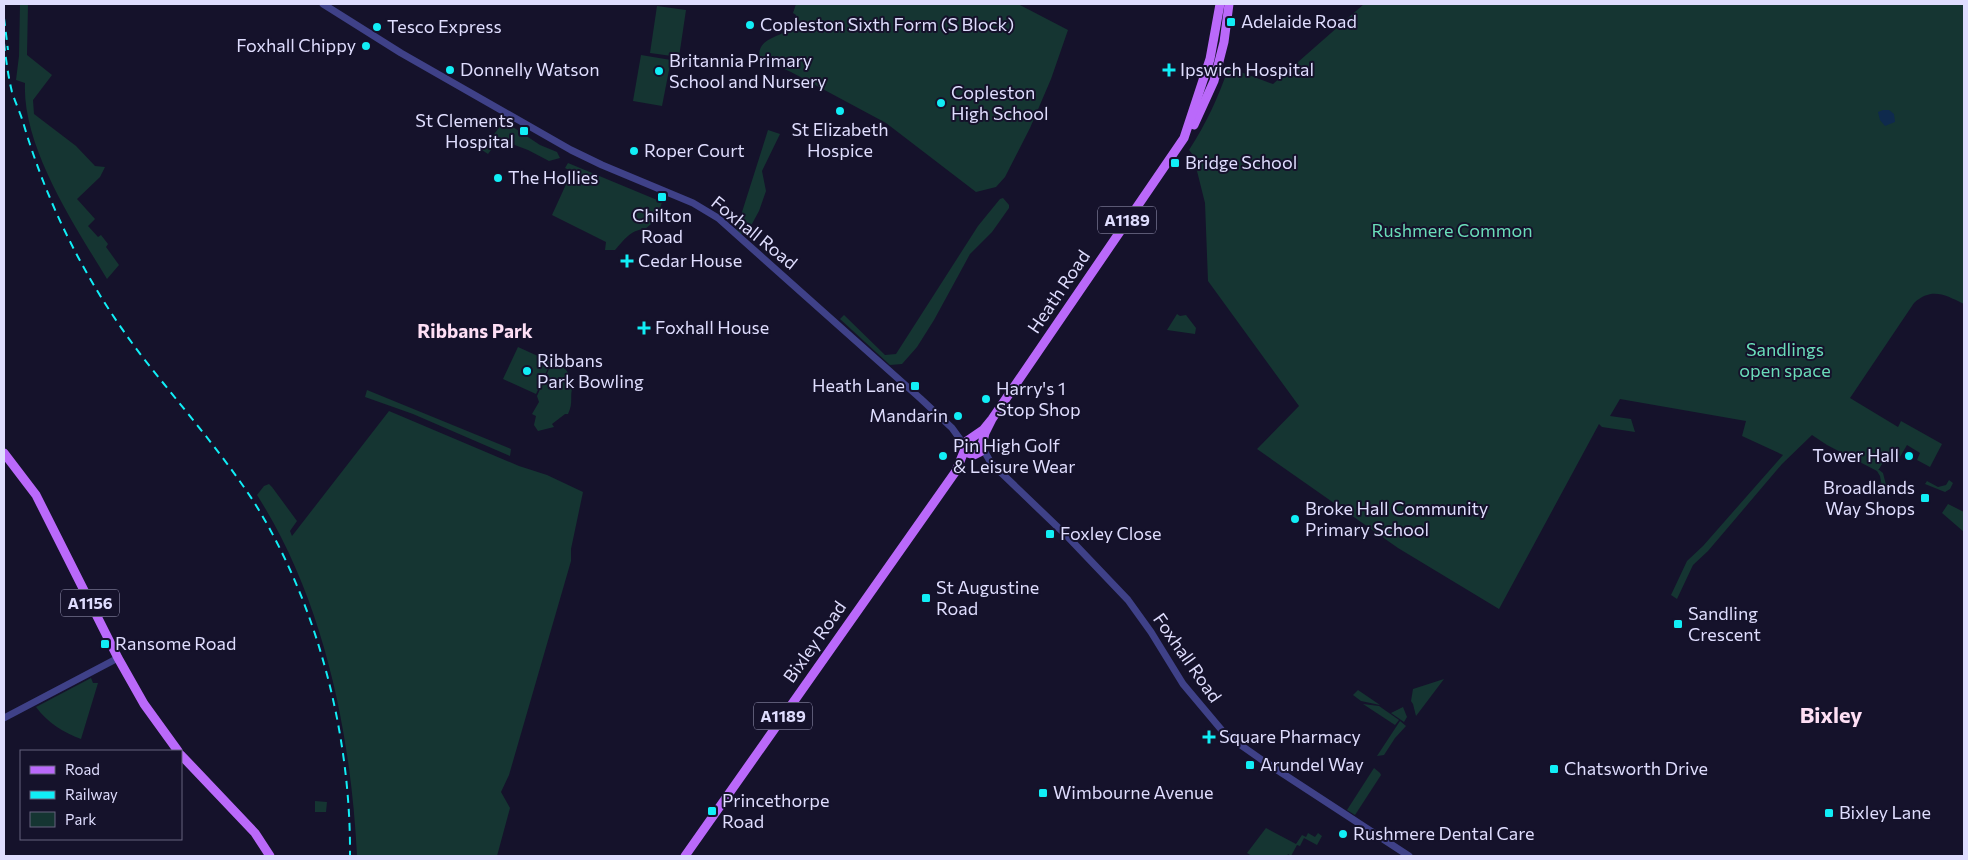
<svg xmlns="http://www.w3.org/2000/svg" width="1968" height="860" font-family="Commissioner,sans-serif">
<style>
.green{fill:#153532}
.water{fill:#0f2a4d}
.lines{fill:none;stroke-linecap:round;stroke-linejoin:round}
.tertiary{stroke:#3f4188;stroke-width:7}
.primary{stroke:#ba69fa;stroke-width:9}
.rail{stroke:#11eef6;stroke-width:2;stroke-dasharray:8 6;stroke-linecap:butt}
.poi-dot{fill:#11eef6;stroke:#15122b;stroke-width:2}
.labels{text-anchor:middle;stroke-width:4;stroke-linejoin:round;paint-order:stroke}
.shield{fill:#15122b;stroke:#a2a0bf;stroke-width:1}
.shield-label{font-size:16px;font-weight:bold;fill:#dfddfe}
.poi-label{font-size:18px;fill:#dfddfe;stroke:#15122b;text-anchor:start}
.park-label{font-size:18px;fill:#6addb9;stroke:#15122b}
.street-label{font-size:18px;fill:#dfddfe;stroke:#15122b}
.neighbourhood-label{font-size:19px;font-weight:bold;fill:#fedff5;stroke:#15122b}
.district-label{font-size:22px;font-weight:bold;fill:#fedff5;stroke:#15122b}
</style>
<rect width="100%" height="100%" fill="#15122b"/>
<g class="green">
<path d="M20,4H28L27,55L52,75L33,100L34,114L76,146L95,166L105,167L100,177L77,199L95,219L88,226L98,237L101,235L108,244L106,247L119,265L107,279C75,226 22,147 25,83L16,80L19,56Z"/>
<path d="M796,4H1018L1068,30L1051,79L1030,128L1005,177L996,187L976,192L886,123L791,72L760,58C755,38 781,38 791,27C793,24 795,18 796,15L793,13Z"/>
<path d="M1364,4H1964V304C1945,295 1932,287 1914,303L1850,398L1898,427L1901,421L1942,444L1930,467L1917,460L1920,453L1907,445L1897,462L1887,456L1879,469H1878L1883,473L1886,485L1882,486L1880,476L1877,471L1827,445L1812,435L1782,464L1708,551L1693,565L1677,599L1671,595L1687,561L1703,546L1783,455L1742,436L1746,421L1620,399L1610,416L1631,419L1635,432L1602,427L1599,424L1499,609L1398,548L1257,449L1299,406L1208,281L1205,203L1193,155L1189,150C1206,124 1218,98 1228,69L1230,68L1273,84Z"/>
<polygon points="657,6 686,10 679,57 650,53"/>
<polygon points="641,55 671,60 662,106 633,101"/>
<polygon points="507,123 540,145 557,152 560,158 549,161 528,150 499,139 488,154 482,150 501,125"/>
<polygon points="768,130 780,134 762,171 766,191 759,211 747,233 740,234 736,231"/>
<path d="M568,163L662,202L657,219L645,229C630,230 624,240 615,250H605L606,242L552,215L568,180L569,170L565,168Z"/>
<polygon points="1003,198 1009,205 1009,208 992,232 970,254 934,320 917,347 902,364 890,365 840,319 844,315 885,355 896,354 978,226 1000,199"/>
<polygon points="1177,314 1180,316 1186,315 1196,328 1195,334 1167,330"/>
<polygon points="518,347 551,362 536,394 503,379"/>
<path d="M552,362C567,367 568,371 573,386C569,396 574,402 568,414H565L552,424L554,427L538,431L534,425L536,416L532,414L539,402L537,396Z"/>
<polygon points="367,390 511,449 510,456 413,414 365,397"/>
<path d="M389,411L519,466L547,475L583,492L571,549V561L509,775L501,792L510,808L497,856H357C351,734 324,600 257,495L264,486L269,484L272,487L297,521L290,531L292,536Z"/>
<polygon points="1949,480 1953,483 1950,489 1945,492 1925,484 1927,481 1938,487 1946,485"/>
<polygon points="1948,504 1964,512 1964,532 1942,513"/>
<path d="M91,678L93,683H98L81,739C64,733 47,722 36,707Z"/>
<polygon points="1444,679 1416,716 1413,704 1411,701 1413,689"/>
<polygon points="1358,690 1380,705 1361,701 1353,695"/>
<polygon points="1363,704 1379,706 1399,720 1395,725"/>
<polygon points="1403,707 1407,717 1404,722 1391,713"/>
<polygon points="1400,721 1406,726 1395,738 1384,755 1377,756"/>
<polygon points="1374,768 1380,773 1381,775 1355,815 1347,810"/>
<polygon points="315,801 327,802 326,812 315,812"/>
<polygon points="1266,828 1296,844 1302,835 1306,837 1308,833 1315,837 1318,833 1322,836 1317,845 1304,838 1300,846 1297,845 1291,856 1288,854 1287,856 1252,856 1247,853"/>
</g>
<polygon class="water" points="1883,110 1889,110 1894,114 1895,122 1885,126 1880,120 1878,112"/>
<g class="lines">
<g class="tertiary">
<polyline points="323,4 401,53 571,150 602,165 693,203 718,218 921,399 952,428 965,446"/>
<polyline points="982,447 991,463 1067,536 1128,600 1151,632 1183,684 1225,734 1262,760 1409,856"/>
<polyline points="4,718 118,658"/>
</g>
<g class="primary">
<polyline points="1194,125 1214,81 1224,42 1229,4"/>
<polyline points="992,419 985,433 980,452 974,455 968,453 965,447 967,441 983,430 992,419 1184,138 1210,59 1220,4"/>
<polyline points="4,453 36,495 118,658 144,704 178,751"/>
<polyline points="181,755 255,833 270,856"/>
<polyline points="685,856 956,471 965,449"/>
</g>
<g class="rail">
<polyline points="4,18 8,50"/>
<path d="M4,43C6,59 8,76 12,92C15,102 20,112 23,122C48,207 87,284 141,355C179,404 220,450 254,502C318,605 351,735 350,856"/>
</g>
</g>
<g class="poi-dot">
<rect x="1226" y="17" width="10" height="10" rx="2.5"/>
<circle cx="750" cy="25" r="5"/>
<circle cx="377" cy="27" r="5"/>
<circle cx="366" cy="46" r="5"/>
<circle cx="450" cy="70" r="5"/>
<path d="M1166.5 62.5h5v5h5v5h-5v5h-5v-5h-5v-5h5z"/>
<circle cx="659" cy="71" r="5"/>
<circle cx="941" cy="103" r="5"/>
<circle cx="840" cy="111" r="5"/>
<rect x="519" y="126" width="10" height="10" rx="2.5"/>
<circle cx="634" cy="151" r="5"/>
<rect x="1170" y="158" width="10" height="10" rx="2.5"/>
<circle cx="498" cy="178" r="5"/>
<rect x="657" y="192" width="10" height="10" rx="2.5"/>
<path d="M624.5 253.5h5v5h5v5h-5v5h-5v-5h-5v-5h5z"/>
<path d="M641.5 320.5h5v5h5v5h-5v5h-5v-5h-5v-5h5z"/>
<circle cx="527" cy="371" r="5"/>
<rect x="910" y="381" width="10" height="10" rx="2.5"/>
<circle cx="986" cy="399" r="5"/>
<circle cx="958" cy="416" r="5"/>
<circle cx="943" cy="456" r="5"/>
<circle cx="1909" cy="456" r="5"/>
<rect x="1920" y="493" width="10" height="10" rx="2.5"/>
<circle cx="1295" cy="519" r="5"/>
<rect x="1045" y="529" width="10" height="10" rx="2.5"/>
<rect x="921" y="593" width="10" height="10" rx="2.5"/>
<rect x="1673" y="619" width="10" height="10" rx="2.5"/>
<rect x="100" y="639" width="10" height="10" rx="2.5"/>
<path d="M1206.5 729.5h5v5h5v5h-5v5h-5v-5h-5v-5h5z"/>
<rect x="1245" y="760" width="10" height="10" rx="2.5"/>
<rect x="1549" y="764" width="10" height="10" rx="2.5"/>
<rect x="1038" y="788" width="10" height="10" rx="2.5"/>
<rect x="707" y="806" width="10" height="10" rx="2.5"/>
<rect x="1824" y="808" width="10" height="10" rx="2.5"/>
<circle cx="1343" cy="834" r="5"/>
</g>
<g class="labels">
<g class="shield">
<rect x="1098" y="206.5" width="58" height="27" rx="4"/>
<rect x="61" y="589.5" width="58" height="27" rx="4"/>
<rect x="754" y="702.5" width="58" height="27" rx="4"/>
</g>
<g class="shield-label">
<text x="1127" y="226">A1189</text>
<text x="90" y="609">A1156</text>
<text x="783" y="722">A1189</text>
</g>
<g class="poi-label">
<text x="1241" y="28">Adelaide Road</text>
<text x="760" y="31">Copleston Sixth Form (S Block)</text>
<text x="387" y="33">Tesco Express</text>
<text x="356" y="52" text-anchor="end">Foxhall Chippy</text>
<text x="669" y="67">Britannia Primary<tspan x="669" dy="21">School and Nursery</tspan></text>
<text x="460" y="76">Donnelly Watson</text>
<text x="1180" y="76">Ipswich Hospital</text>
<text x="951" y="99">Copleston<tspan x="951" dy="21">High School</tspan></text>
<text x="514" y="127" text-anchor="end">St Clements<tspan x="514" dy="21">Hospital</tspan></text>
<text x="840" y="136" text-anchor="middle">St Elizabeth<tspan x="840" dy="21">Hospice</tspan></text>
<text x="644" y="157">Roper Court</text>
<text x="1185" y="169">Bridge School</text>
<text x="508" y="184">The Hollies</text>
<text x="662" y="222" text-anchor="middle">Chilton<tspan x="662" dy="21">Road</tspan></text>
<text x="638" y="267">Cedar House</text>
<text x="655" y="334">Foxhall House</text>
<text x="537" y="367">Ribbans<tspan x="537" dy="21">Park Bowling</tspan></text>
<text x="905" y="392" text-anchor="end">Heath Lane</text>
<text x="996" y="395">Harry's 1<tspan x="996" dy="21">Stop Shop</tspan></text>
<text x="948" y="422" text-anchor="end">Mandarin</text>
<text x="953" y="452">Pin High Golf<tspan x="953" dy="21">&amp; Leisure Wear</tspan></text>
<text x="1899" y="462" text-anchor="end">Tower Hall</text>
<text x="1915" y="494" text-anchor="end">Broadlands<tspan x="1915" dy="21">Way Shops</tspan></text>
<text x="1305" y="515">Broke Hall Community<tspan x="1305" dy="21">Primary School</tspan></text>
<text x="1060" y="540">Foxley Close</text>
<text x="936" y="594">St Augustine<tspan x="936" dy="21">Road</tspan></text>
<text x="1688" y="620">Sandling<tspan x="1688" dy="21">Crescent</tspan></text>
<text x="115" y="650">Ransome Road</text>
<text x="1219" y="743">Square Pharmacy</text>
<text x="1260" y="771">Arundel Way</text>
<text x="1564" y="775">Chatsworth Drive</text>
<text x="1053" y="799">Wimbourne Avenue</text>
<text x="722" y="807">Princethorpe<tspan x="722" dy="21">Road</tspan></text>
<text x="1839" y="819">Bixley Lane</text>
<text x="1353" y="840">Rushmere Dental Care</text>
</g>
<g class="park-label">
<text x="1452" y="237">Rushmere Common</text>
<text x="1785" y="356">Sandlings<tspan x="1785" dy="21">open space</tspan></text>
</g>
<g class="street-label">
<text transform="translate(754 233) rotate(39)" y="6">Foxhall Road</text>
<text transform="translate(1059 292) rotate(-56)" y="6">Heath Road</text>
<text transform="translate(815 642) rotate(-55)" y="6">Bixley Road</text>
<text transform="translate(1187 658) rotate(55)" y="6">Foxhall Road</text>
</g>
<g class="neighbourhood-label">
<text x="475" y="338">Ribbans Park</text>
</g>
<g class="district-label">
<text x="1831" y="723">Bixley</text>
</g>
</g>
<rect width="1968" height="860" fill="none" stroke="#dfddfe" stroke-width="10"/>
<rect x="20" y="750" width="162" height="90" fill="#15122b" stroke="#66637f"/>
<rect x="30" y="766" width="25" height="8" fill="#ba69fa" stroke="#66637f"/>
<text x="65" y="775" font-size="15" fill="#dfddfe">Road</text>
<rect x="30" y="791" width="25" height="8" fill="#11eef6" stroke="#66637f"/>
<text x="65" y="800" font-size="15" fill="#dfddfe">Railway</text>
<rect x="30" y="812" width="25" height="15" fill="#153532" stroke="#66637f"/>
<text x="65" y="825" font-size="15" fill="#dfddfe">Park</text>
</svg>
